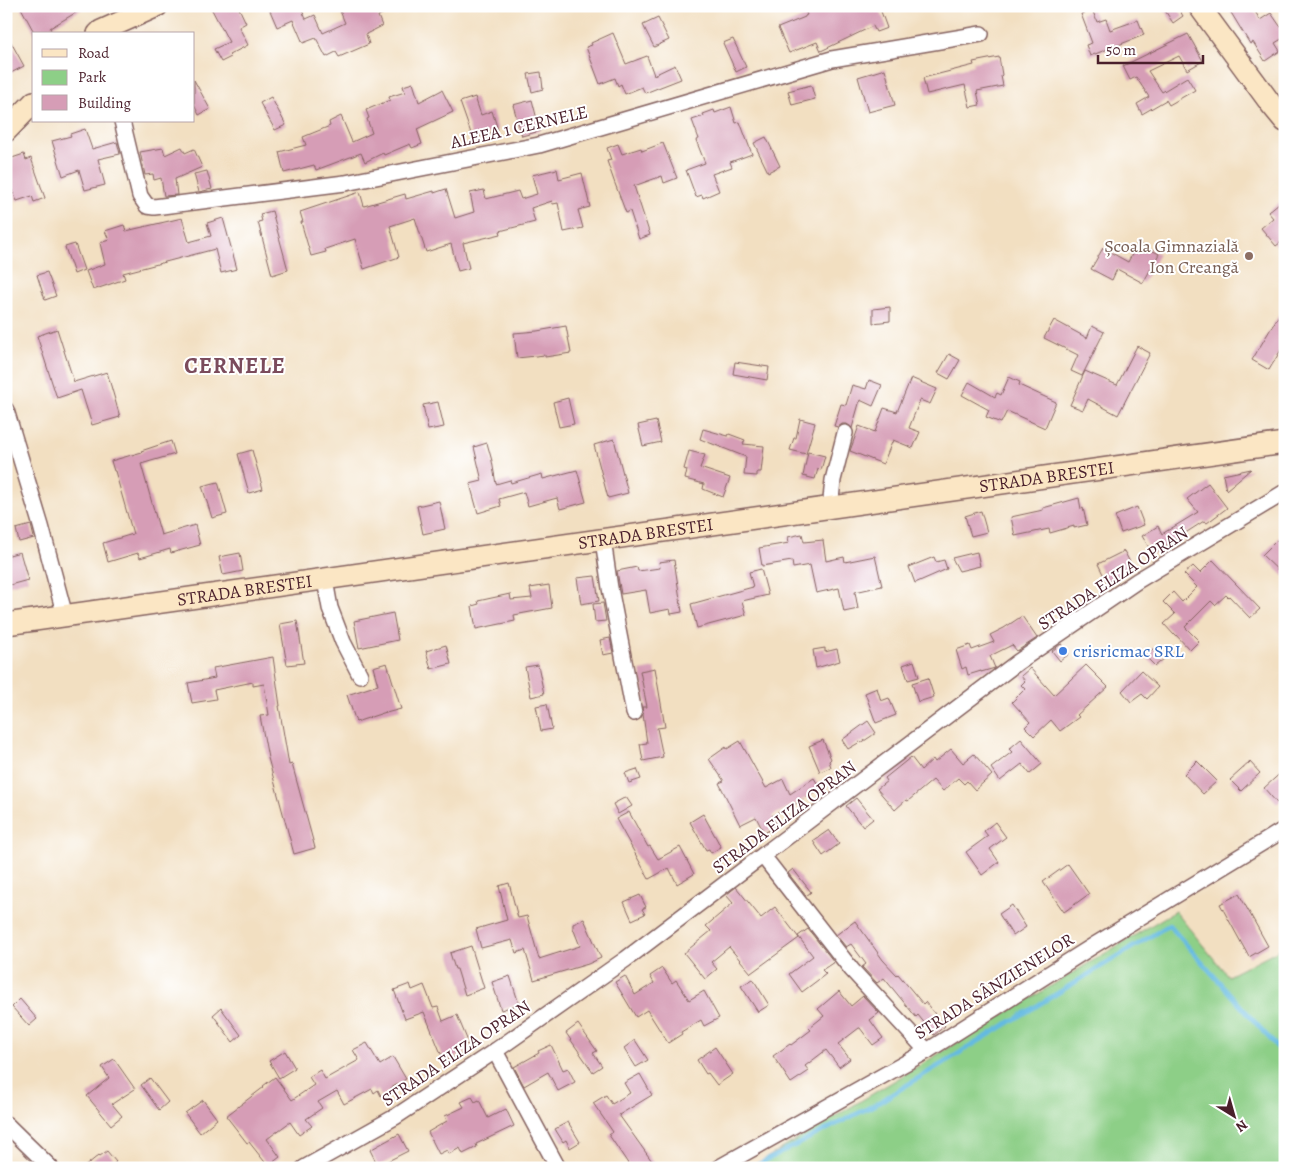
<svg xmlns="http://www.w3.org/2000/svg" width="1291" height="1174" font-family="Alegreya,serif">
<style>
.green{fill:#8dcf87;stroke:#6c7759}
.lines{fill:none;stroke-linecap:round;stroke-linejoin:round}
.stream{stroke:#64bae1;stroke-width:4.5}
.building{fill:#d69db6}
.street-casing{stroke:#856260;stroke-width:18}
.secondary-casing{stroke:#856260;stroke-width:24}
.street{stroke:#fff;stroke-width:15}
.secondary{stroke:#fbe6c4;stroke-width:21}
.education-dot{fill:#8d6e63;stroke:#fff;stroke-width:2}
.shop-dot{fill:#3f7fe0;stroke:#fff;stroke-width:2}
.labels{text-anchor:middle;stroke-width:4;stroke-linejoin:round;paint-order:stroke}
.street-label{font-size:18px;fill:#4a1f2b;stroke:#fff}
.education-label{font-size:18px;fill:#785e54;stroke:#fff;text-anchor:end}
.shop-label{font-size:18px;fill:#366cbe;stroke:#fff;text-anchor:start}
.district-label{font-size:22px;font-weight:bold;letter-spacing:1px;fill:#7b4b5c;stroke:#fff}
</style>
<rect width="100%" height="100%" fill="#fff"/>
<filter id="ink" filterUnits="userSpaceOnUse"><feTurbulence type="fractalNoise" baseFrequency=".02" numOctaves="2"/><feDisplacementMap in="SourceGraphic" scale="10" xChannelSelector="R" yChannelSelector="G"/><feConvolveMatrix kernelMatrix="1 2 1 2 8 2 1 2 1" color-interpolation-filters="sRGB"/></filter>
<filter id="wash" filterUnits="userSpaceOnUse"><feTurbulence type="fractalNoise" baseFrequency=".0096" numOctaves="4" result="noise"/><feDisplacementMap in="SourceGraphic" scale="20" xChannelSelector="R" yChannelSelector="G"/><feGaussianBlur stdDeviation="1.12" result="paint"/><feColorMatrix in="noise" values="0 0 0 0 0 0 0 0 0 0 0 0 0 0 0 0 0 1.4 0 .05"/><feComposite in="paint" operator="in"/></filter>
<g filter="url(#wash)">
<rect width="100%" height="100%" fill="#f2dfc1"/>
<polygon class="green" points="1175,911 1228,976 1282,948 1285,952 1285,1168 750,1168"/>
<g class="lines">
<polyline class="stream" points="751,1168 876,1104 1169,925 1285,1056"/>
</g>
<g id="blocks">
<g class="building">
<polygon points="20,6 87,6 50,28 51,30 43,34 35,34"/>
<polygon points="210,6 238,6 246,23 239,27 248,45 229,55 231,57 221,62 214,49 229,42"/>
<polygon points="268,6 300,6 306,19 315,15 323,33 345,23 338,6 398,6 378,16 382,26 366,34 369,44 339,57 336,52 326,57 316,38 303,43 293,20 277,27"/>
<polygon points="803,6 879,6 887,28 876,32 873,26 821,51 817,42 789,53 778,28 805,17 805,16 807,15"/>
<polygon points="1162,6 1177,6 1183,16 1173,23"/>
<polygon points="1227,6 1252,6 1260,20 1271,13 1280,26 1285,23 1285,37 1275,43 1280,51 1265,61 1253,42 1250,44"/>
<polygon points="1092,9 1097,22 1106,19 1110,30 1138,20 1144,35 1090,56 1086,45 1092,43 1081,14"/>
<polygon points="658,18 669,40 654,47 643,25"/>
<polygon points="6,33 24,66 9,74 6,68"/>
<polygon points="613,33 626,64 647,56 654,75 675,65 681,79 645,93 642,87 625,94 621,84 618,86 615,78 600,84 586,47 592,45 591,43"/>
<polygon points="1188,34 1203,61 1187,70 1179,56 1148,71 1162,92 1187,77 1195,90 1169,105 1166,100 1142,114 1137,104 1149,97 1136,77 1130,80 1123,66"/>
<polygon points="733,39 746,67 736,72 723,43"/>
<polygon points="999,57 1002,75 1001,76 1003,86 977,91 980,105 970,107 965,85 927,94 923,78 974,65 973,62"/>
<polygon points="885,69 895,105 868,112 858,77"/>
<polygon points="541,72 543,89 532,92 528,74"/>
<polygon points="194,80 210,109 199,115 194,105"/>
<polygon points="413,83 419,102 442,90 453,112 417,129 422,144 412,148 410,144 384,155 383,153 365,162 361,153 316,170 314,165 284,173 279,152 306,145 303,137 330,126 329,122 341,116 352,142 372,133 367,119 369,118 366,110 390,100 389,97 405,92 403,86"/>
<polygon points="811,85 815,99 792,105 788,91"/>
<polygon points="271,97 286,125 275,130 260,103"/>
<polygon points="475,97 481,115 492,111 498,130 473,139 460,102"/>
<polygon points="532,100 540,131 522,136 513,105"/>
<polygon points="731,107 736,123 740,122 752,154 730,162 732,167 712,174 719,191 703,198 702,195 696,197 686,170 705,163 696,140 699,139 692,120 704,116 703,114 714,110 715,113"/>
<polygon points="85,129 92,149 117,142 120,154 98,159 105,185 85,190 79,170 63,176 52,141 71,136 70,134"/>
<polygon points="766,137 780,166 768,172 754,143"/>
<polygon points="663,143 677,178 664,183 662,176 634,186 650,235 639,239 630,211 626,213 614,181 607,161 611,160 607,148 618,144 622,154 641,148 642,151"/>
<polygon points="182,147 185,153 194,149 202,167 175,179 177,195 164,196 161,178 154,180 153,174 145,175 140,152 163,148 165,155"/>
<polygon points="24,154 26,160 31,158 45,198 34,202 32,196 17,201 12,190 6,192 6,160"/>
<polygon points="557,169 559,179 582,173 590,207 578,210 583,228 564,232 558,203 553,204 552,201 531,208 535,222 500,231 501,234 463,243 469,268 458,271 451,244 426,252 415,218 390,226 399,257 364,269 355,239 325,249 326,252 311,256 301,222 303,222 300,212 360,192 364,206 405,194 406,199 434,191 434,193 446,189 455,218 474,212 470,193 484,190 486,199 518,191 521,199 537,194 532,175"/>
<polygon points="207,171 212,189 199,192 194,174"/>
<polygon points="1285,198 1285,239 1276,246 1261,228 1273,218 1268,212"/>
<polygon points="272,211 288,270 272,275 258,222 262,221 260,214"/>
<polygon points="182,218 189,242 211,236 207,223 223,218 237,269 221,273 215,249 123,273 125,279 93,290 86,271 105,264 100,243 109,240 105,231 124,225 126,231"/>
<polygon points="1138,243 1159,254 1143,283 1117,269 1112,280 1091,269 1103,248 1128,262"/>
<polygon points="75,244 84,270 74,274 65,247"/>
<polygon points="47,272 56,296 45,300 37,275"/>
<polygon points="1285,305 1285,343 1269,370 1252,360"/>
<polygon points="890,307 890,321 873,323 873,309"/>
<polygon points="1054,320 1087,338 1092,326 1104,332 1082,376 1071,371 1078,355 1044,338"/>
<polygon points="566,326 571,353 545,357 545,355 517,358 514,333 537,331"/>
<polygon points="57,329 74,382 107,372 120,417 92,425 81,390 57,398 37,336"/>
<polygon points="1137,346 1150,353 1118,415 1088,399 1083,410 1070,405 1085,371 1117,385"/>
<polygon points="949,354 960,360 949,379 938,373"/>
<polygon points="735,362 769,367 767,380 733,374"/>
<polygon points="1009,377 1020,382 1019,385 1056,402 1045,428 1007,411 1001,423 986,417 989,410 962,395 969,382 995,397 997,393 1001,395"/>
<polygon points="911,378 937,389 930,404 920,400 909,428 920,432 913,448 893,440 883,464 850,451 859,426 875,432 884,408 897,412"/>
<polygon points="869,380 882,385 873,406 860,400 852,428 847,424 842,424 838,427 834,426 841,404 846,405 852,385 866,389"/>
<polygon points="568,398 574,424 559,427 553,402"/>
<polygon points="438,402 444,427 428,430 423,405"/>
<polygon points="800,419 815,423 806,454 790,450 794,438 796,438"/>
<polygon points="656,421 661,442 643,446 638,425"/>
<polygon points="703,429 728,436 729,434 745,440 743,444 764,446 761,472 757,472 757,476 744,475 746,457 700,439"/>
<polygon points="614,439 628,493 608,498 594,445"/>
<polygon points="171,441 175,454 141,464 161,535 195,525 200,545 171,553 170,549 140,558 138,553 108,562 103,543 133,534 115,471 114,471 111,461 142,452 141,451"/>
<polygon points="487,443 492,461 496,484 510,480 511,483 542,474 543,479 577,470 586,502 560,509 557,498 528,506 524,492 499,499 501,506 478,513 470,484 482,481 474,447"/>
<polygon points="252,450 263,489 249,493 238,454"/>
<polygon points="689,451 705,455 700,468 730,478 723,497 703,489 704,484 685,479 687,470 684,469"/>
<polygon points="808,452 825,456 821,470 818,469 815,479 803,476"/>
<polygon points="1251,469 1226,490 1223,475"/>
<polygon points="218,482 227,514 212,518 202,486"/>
<polygon points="1208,483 1227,508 1207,523 1204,521 1153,554 1142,536 1158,526 1162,534 1198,512 1187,499"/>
<polygon points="1079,498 1081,509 1083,508 1087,525 1074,528 1074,526 1050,533 1049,529 1015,536 1011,517 1043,510 1043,508"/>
<polygon points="439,501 445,529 423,534 417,506"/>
<polygon points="1137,507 1144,525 1121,533 1115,516"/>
<polygon points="981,511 987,532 971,536 965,516"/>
<polygon points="31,525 34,538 19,542 16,529"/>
<polygon points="1285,532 1285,577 1262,555"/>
<polygon points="802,534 804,542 823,540 826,561 844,557 845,562 875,556 882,586 855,592 858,609 844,612 839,588 816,593 810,565 793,568 792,561 762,566 759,548 789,543 788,537"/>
<polygon points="1124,551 1132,566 1122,571 1123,574 1107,582 1098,564"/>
<polygon points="20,552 28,580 6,586 6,556"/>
<polygon points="977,552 980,566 959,571 952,558"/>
<polygon points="240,553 243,571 223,575 219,557"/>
<polygon points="934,557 936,562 944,560 947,569 915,583 909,567"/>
<polygon points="674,560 682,612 671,614 670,609 650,613 646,590 621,594 617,571 637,567 638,571 660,568 659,562"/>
<polygon points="1213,560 1260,609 1250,618 1229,596 1228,597 1226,595 1215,605 1211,601 1185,627 1199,641 1190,650 1175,634 1174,635 1164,624 1175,614 1163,602 1173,592 1182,602 1197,587 1184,574 1193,566 1200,573"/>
<polygon points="761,569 768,595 742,601 746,615 697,628 691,604 753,587 749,572"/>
<polygon points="595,576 599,601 581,604 577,578"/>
<polygon points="549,585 552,608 514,615 515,621 476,629 472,606 479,604 478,601 510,594 511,600 532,598 530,588"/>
<polygon points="603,603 606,621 595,622 593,604"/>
<polygon points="393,613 398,640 359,648 354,621"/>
<polygon points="1022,616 1037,638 1017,651 1012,645 990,656 995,668 981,672 981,671 968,675 966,667 962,669 956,650 970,645 972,650 994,642 990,635 1004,628"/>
<polygon points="297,621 304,663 287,665 280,624"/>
<polygon points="610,638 613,653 603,655 600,640"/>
<polygon points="1061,644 1069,654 1060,661 1052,651"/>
<polygon points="446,645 451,664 431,669 426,651"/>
<polygon points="825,648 825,652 837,649 840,661 816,668 813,650"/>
<polygon points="1154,648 1164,659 1155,666 1145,656"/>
<polygon points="273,657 280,706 279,706 289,765 292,764 315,848 294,854 268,758 260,716 269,715 264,684 253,686 253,682 214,690 216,699 192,703 188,683 215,678 213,668"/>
<polygon points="914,661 919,677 908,680 903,665"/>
<polygon points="387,663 401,709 386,713 386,712 356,722 347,695 378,685 373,667"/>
<polygon points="538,665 544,694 531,697 525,667"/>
<polygon points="1086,665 1108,687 1077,715 1079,717 1060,731 1051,720 1034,736 1025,727 1030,722 1012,702 1025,689 1021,685 1025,681 1021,676 1030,668 1054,695"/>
<polygon points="655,668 665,727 657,728 663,757 643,761 640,744 647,743 642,707 647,707 640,671"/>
<polygon points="1141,671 1158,687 1147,699 1142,694 1131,702 1122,691"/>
<polygon points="928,678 934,697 918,702 912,683"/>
<polygon points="877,688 881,701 889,698 896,715 876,723 865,693"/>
<polygon points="547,704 552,729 541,731 536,706"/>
<polygon points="868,721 876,733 861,743 860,742 848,749 842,740"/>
<polygon points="1021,739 1042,764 1030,774 1022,764 1000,781 991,768 1012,752 1009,749"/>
<polygon points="823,740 831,759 829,761 831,767 820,772 809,746"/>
<polygon points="740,741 766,788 783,779 790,794 814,778 820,788 801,801 772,816 777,826 764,833 756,817 740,825 719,783 724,781 709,759 726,747 727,749"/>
<polygon points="951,749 963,763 974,754 992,775 975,790 967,781 964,784 958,778 943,791 933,780 908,801 906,800 895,810 877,789 887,781 885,778 911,757 921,770 933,759 935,762"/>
<polygon points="1197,761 1217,781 1203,794 1184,774"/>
<polygon points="1250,762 1260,773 1241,791 1230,780"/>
<polygon points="637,769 641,779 629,783 625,773"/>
<polygon points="1285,769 1285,796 1277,803 1264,788"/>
<polygon points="626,797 632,806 618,814 613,804"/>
<polygon points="856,798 873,819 863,827 846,806"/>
<polygon points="629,812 648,847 650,846 658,859 680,847 694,874 677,884 669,868 649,879 616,819"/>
<polygon points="703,814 721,847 711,853 709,849 706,850 690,822"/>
<polygon points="995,822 1006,837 990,849 999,862 982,875 966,852 988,836 984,831"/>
<polygon points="829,830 839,844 823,856 813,841"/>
<polygon points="1068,864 1089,894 1064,912 1043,882"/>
<polygon points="793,869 811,892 806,896 788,873"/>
<polygon points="509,883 518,918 527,916 539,959 580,946 573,928 573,924 584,919 601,958 588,964 534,980 525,950 516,953 512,940 481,948 476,929 507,920 499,886"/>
<polygon points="736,887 761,918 775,907 799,938 751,973 729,947 711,962 717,969 705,979 684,953 711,931 706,926 733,903 726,895"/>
<polygon points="1239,894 1268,946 1249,957 1220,904"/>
<polygon points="640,895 646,907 642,909 645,914 632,920 624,902"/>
<polygon points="1012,905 1026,927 1013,936 999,914"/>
<polygon points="855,921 883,960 897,975 898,974 923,1004 925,1002 945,1026 934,1035 918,1015 916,1017 884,978 877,983 862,967 866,964 851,944 846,947 836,935"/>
<polygon points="808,929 834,962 822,970 826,974 802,992 789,974 813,956 798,936"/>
<polygon points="471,946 484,988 465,995 457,969 455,969 450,953"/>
<polygon points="662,968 672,983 676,980 689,1000 704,991 719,1018 704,1026 701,1020 681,1032 682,1034 668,1043 647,1010 636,1017 615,982 625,976 635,995 654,983 650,976"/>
<polygon points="510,976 519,1004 501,1010 492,982"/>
<polygon points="753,979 769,1005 758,1012 741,986"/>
<polygon points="410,984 412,990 424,985 433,1008 438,1007 443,1021 457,1015 469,1044 464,1045 467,1052 444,1061 424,1012 405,1019 394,990"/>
<polygon points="839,991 851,1006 863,996 879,1013 870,1020 883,1038 873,1045 860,1028 859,1028 838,1044 850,1059 839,1067 826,1050 805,1066 809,1071 791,1083 773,1056 790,1044 791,1045 811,1030 809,1028 824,1016 818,1009"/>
<polygon points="20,999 37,1019 29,1026 12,1007"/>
<polygon points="221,1008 241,1035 233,1042 213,1015"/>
<polygon points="578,1024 597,1051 593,1053 602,1066 593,1072 566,1033"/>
<polygon points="635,1040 648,1060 636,1067 624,1048"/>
<polygon points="367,1043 380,1065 393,1057 406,1079 391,1088 392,1090 381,1096 378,1090 374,1093 372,1089 344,1104 337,1091 318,1102 322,1108 306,1119 312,1126 299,1135 290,1122 267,1139 280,1157 268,1166 249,1142 247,1143 226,1116 264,1087 263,1086 275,1077 292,1100 314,1085 309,1077 320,1070 325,1079 359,1060 353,1050"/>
<polygon points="551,1045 563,1070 568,1068 575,1082 558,1091 548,1072 524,1086 514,1067 539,1053 538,1051"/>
<polygon points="715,1047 733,1074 717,1085 708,1073 706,1074 697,1060"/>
<polygon points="285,1051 295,1068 279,1078 269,1061"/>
<polygon points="114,1059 135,1089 112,1104 122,1116 111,1125 87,1096 109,1078 102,1067"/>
<polygon points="640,1074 652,1095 619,1115 654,1164 648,1168 631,1168 609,1135 613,1132 593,1103 606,1095 612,1104 630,1093 624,1083"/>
<polygon points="150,1078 168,1102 159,1110 141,1085"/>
<polygon points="472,1097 475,1102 479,1100 488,1118 506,1109 514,1126 476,1144 477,1147 463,1154 460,1148 449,1154 447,1150 439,1154 428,1132 447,1121 445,1116 464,1107 461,1102"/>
<polygon points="203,1100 217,1119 200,1133 185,1113"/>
<polygon points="568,1122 580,1142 570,1148 566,1140 563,1142 555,1129"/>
<polygon points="399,1134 408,1151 378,1166 370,1150"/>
<polygon points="107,1151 116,1162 109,1168 83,1168 99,1155 100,1156"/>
</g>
</g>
</g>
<g filter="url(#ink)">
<use href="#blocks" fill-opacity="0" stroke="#856260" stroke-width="1"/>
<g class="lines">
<g class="street-casing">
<g id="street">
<polyline points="122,121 140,196 147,206 154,207 345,183 539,145 832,59 981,34"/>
<polyline points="6,410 41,526 65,616"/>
<polyline points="830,509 833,480 845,433"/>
<polyline points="603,540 610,588 634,713"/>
<polyline points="325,580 330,608 343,642 360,675"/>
<polyline points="763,856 852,970 927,1051"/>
<polyline points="495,1051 558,1168"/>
<polyline points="6,1124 51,1168"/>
<polyline points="304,1168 395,1117 495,1051 626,959 1018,662 1137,581 1285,492"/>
<polyline points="718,1168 927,1051 1096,944 1285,829"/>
</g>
</g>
<g class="secondary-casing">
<g id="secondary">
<polyline points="1199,6 1271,104 1285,121"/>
<polyline points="98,34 101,31 157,6"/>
<polyline points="6,131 34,102"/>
<path id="s1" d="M6,624L1285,443"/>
</g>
</g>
<use href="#street" class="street"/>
<use href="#secondary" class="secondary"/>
</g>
</g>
<circle class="education-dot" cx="1249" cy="256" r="5"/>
<circle class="shop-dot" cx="1063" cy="651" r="5"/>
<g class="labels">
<g class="street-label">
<text transform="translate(519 127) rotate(-13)" y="6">ALEEA 1 CERNELE</text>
<text dy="6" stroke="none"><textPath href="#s1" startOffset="1051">STRADA BRESTEI</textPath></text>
<text dy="6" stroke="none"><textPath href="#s1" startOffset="646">STRADA BRESTEI</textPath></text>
<text transform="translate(1113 578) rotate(-33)" y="6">STRADA ELIZA OPRAN</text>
<text dy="6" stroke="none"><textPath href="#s1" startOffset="241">STRADA BRESTEI</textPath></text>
<text transform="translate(784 817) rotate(-37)" y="6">STRADA ELIZA OPRAN</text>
<text transform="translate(994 986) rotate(-32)" y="6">STRADA SÂNZIENELOR</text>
<text transform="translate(456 1053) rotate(-34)" y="6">STRADA ELIZA OPRAN</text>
</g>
<g class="education-label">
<text x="1239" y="252">Școala Gimnazială<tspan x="1239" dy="21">Ion Creangă</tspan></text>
</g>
<g class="shop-label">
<text x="1073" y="657">crisricmac SRL</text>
</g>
<g class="district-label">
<text x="235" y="373">CERNELE</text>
</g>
</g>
<rect width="1291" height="1174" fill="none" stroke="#fff" stroke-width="25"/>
<rect x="32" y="32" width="162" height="90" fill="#ffffff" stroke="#b7a5aa"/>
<rect x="42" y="49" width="25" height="8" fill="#fbe6c4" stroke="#b7a5aa"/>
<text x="78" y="58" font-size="15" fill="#4a1f2b">Road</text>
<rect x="42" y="70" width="25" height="15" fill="#8dcf87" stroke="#b7a5aa"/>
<text x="78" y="82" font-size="15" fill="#4a1f2b">Park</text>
<rect x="42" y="95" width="25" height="15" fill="#d69db6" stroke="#b7a5aa"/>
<text x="78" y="108" font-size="15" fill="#4a1f2b">Building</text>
<g transform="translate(1234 1116) rotate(143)" stroke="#ffffff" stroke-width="4" paint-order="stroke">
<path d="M0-4L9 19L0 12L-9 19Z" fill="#4a1f2b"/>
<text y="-8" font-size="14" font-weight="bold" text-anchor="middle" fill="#4a1f2b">N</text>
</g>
<path d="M1098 55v8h105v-8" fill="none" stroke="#4a1f2b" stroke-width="2.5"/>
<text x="1106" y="55" font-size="15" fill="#4a1f2b" stroke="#ffffff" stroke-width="4" paint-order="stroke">50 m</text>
</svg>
